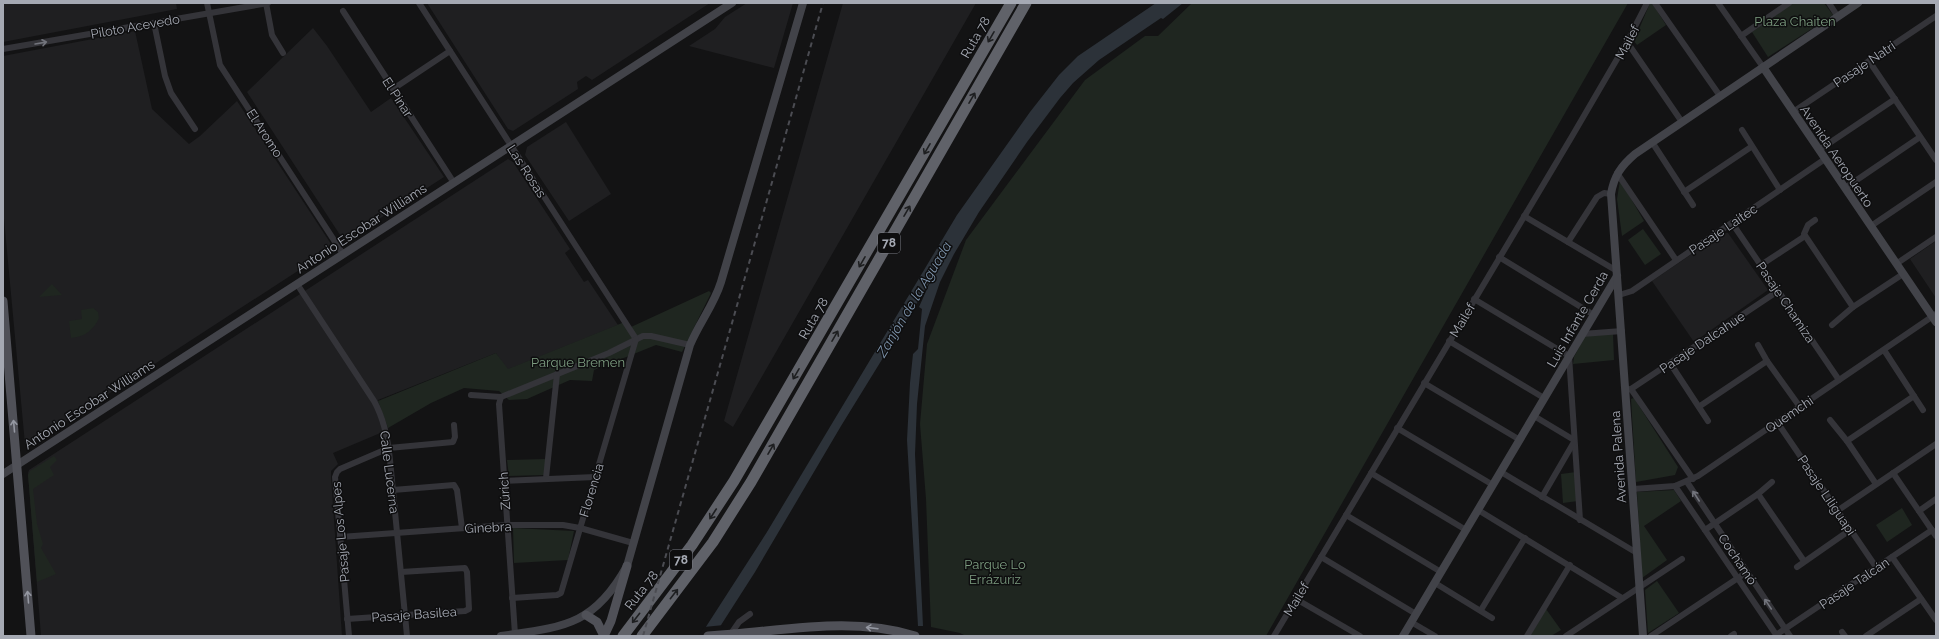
<svg xmlns="http://www.w3.org/2000/svg" width="1939" height="639" font-family="Raleway,sans-serif">
<style>
.built{fill:#1f1f21}
.green{fill:#1f2620}
.water{fill:#2c3239}
.pier{fill:#131314}
.lines{fill:none;stroke-linecap:round;stroke-linejoin:round}
.street{stroke:#343439;stroke-width:6}
.secondary{stroke:#424349;stroke-width:8}
.primary{stroke:#505158;stroke-width:9}
.highway{stroke:#606269;stroke-width:11}
.rail{stroke:#4b4c52;stroke-width:2;stroke-dasharray:5 4;stroke-linecap:butt}
.primary-bridge{stroke:#505158;stroke-width:9}
.oneway{stroke:#1e1f21}
.oneway2{stroke:#72747c}
.oneway3{stroke:#9497a1}
.labels{text-anchor:middle;stroke-width:3;stroke-linejoin:round;paint-order:stroke}
.shield{fill:#0e0e0f;stroke:#787a82;stroke-width:1}
.shield-label{font-size:12px;font-weight:bold;fill:#a5a9b3}
.park-label{font-size:13px;fill:#7d9d81;stroke:#0e0e0f}
.street-label{font-size:13px;fill:#a5a9b3;stroke:#0e0e0f}
.water-label{font-size:14px;font-style:italic;fill:#7e94ac;stroke:#0e0e0f}
</style>
<rect width="100%" height="100%" fill="#131314"/>
<g class="built">
<polygon points="3,3 176,3 177,9 3,42"/>
<polygon points="427,3 710,3 592,80 586,76 577,82 578,89 513,131 508,129"/>
<polygon points="747,3 793,3 774,68 689,46 715,29 725,17"/>
<polygon points="843,3 976,3 733,427 724,421"/>
<polygon points="313,28 327,46 371,112 391,98 444,177 348,239 342,238 247,92"/>
<polygon points="135,31 152,109 189,144 200,136 237,101 331,244 330,250 33,443 25,444 3,208 3,56"/>
<polygon points="566,122 611,194 569,221 525,155 527,147"/>
<polygon points="508,159 513,162 570,249 565,253 584,282 588,280 618,325 507,370 496,353 378,400 388,428 378,434 333,453 338,464 331,471 331,477 342,636 41,636 28,473 29,470"/>
<polygon points="1723,233 1728,233 1768,290 1694,342 1652,281"/>
<polygon points="1936,241 1936,298 1910,259"/>
</g>
<g class="green">
<polygon points="1192,3 1628,3 1266,636 966,636 960,633 931,627 926,499 920,424 927,344 966,240 1085,80 1145,36 1158,36"/>
<polygon points="1650,3 1652,3 1666,25 1637,45 1634,41"/>
<polygon points="1793,3 1824,3 1833,15 1768,57 1752,32"/>
<polygon points="1620,180 1644,221 1622,236 1617,199"/>
<polygon points="1643,229 1661,254 1645,265 1628,240"/>
<polygon points="52,284 62,295 39,297"/>
<polygon points="709,291 711,293 682,352 656,345 594,370 592,381 570,380 527,399 509,400 499,391 464,388 431,403 388,428 378,401 496,353 508,369 627,321 631,327"/>
<path d="M93,308L98,312L99,318C94,330 84,337 71,338L69,321L82,319L81,310Z"/>
<polygon points="1613,334 1614,360 1573,364 1574,357 1585,336"/>
<polygon points="1634,398 1678,467 1675,475 1636,482 1631,399"/>
<polygon points="54,456 57,460 50,467 54,475 33,489 37,524 43,544 41,548 56,574 37,582 28,475 30,471"/>
<polygon points="546,459 545,475 509,476 507,460"/>
<polygon points="1576,472 1578,501 1563,503 1561,474"/>
<polygon points="1674,490 1681,501 1644,526 1667,560 1642,578 1637,492"/>
<polygon points="1902,508 1912,525 1887,542 1876,525"/>
<polygon points="513,528 574,531 568,560 514,563"/>
<polygon points="1657,581 1679,613 1648,633 1645,590"/>
<polygon points="1546,609 1561,630 1551,636 1530,636"/>
</g>
<polygon class="water" points="1156,3 1183,3 1163,19 1161,18 1099,60 1073,83 1060,98 1027,142 979,212 954,254 940,282 925,326 917,404 915,454 923,626 918,626 907,440 910,383 913,354 918,349 922,309 919,307 931,280 841,426 755,572 714,636 700,636 767,532 957,215 1030,112 1059,75 1078,56"/>
<polygon class="pier" points="724,625 717,636 698,636 704,627"/>
<g class="lines">
<g class="street">
<polyline points="207,3 220,65 343,254"/>
<polyline points="266,3 272,35 283,53"/>
<polyline points="419,3 636,339"/>
<polyline points="1655,3 1720,96"/>
<polyline points="1718,3 1763,67"/>
<polyline points="1829,3 1838,17"/>
<polyline points="343,11 454,183"/>
<polyline points="154,23 165,76 171,93 195,129"/>
<polyline points="1741,36 1789,3"/>
<polyline points="1627,42 1682,122"/>
<polyline points="3,49 268,3"/>
<polyline points="1869,61 1936,160"/>
<polyline points="393,89 450,51"/>
<polyline points="1793,112 1936,16"/>
<polyline points="1742,130 1780,190"/>
<polyline points="1652,142 1693,205"/>
<polyline points="1819,150 1895,99"/>
<polyline points="1617,173 1676,260"/>
<polyline points="1845,188 1920,137"/>
<polyline points="1684,192 1751,147"/>
<polyline points="1524,216 1617,271"/>
<polyline points="1815,220 1808,225 1804,234 1853,307"/>
<polyline points="1732,223 1839,380"/>
<polyline points="1871,226 1936,182"/>
<polyline points="1568,242 1597,197 1604,193 1611,194"/>
<polyline points="1499,257 1594,315"/>
<polyline points="1896,264 1936,237"/>
<polyline points="1761,265 1805,236"/>
<path d="M297,284L374,401C384,419 388,439 390,460L407,636"/>
<polyline points="1619,295 1632,291 1825,159"/>
<polyline points="1474,299 1569,356 1580,520"/>
<polyline points="1832,325 1853,307 1903,274"/>
<polyline points="1582,334 1622,331"/>
<polyline points="1449,341 1544,398"/>
<polyline points="1758,345 1767,361 1800,407"/>
<polyline points="1884,350 1923,410"/>
<polyline points="1670,363 1708,421"/>
<polyline points="1424,383 1520,440"/>
<polyline points="1631,389 1693,479"/>
<polyline points="1625,390 1631,389 1778,291"/>
<polyline points="471,395 501,397 609,353 643,336 651,336 690,345"/>
<polyline points="501,397 499,404 515,634"/>
<polyline points="1700,406 1767,361"/>
<polyline points="1534,416 1574,440"/>
<polyline points="1830,420 1847,441 1876,484"/>
<polyline points="1777,422 1876,567"/>
<polyline points="1397,428 1493,485"/>
<polyline points="1847,441 1914,396"/>
<polyline points="1501,472 1637,553"/>
<polyline points="1371,473 1466,530"/>
<polyline points="1893,473 1936,536"/>
<polyline points="546,478 557,374"/>
<polyline points="503,481 595,477"/>
<polyline points="1687,482 1790,636"/>
<polyline points="1675,486 1777,636"/>
<polyline points="1633,489 1675,486 1698,476 1936,314"/>
<polyline points="393,490 454,485 457,490 462,528"/>
<polyline points="1758,494 1804,561"/>
<polyline points="1542,497 1574,442"/>
<polyline points="1478,510 1622,598"/>
<polyline points="1837,511 1936,444"/>
<polyline points="1919,511 1936,499"/>
<polyline points="1346,515 1441,572"/>
<polyline points="1705,530 1758,494 1772,482"/>
<polyline points="340,537 507,525 563,525 580,528 633,543"/>
<polyline points="1321,557 1416,614"/>
<polyline points="1892,557 1936,620"/>
<polyline points="1797,567 1850,530"/>
<polyline points="1435,583 1492,618"/>
<polyline points="512,598 557,595 561,593 636,339"/>
<polyline points="1296,599 1360,636"/>
<polyline points="1481,610 1525,538"/>
<polyline points="347,619 465,611 469,609 467,572 465,568 401,572"/>
<polyline points="1411,622 1435,636"/>
<polyline points="1842,632 1845,636"/>
<polyline points="730,635 739,622 750,614"/>
<polyline points="1776,635 1932,530"/>
<polyline points="349,636 335,477 337,472 340,469 389,448 453,442 455,437 454,425"/>
<polyline points="1274,636 1571,138 1627,42 1647,3"/>
<polyline points="1527,636 1570,565"/>
<polyline points="1566,636 1682,559"/>
<polyline points="1651,636 1747,572"/>
<polyline points="1731,636 1734,634"/>
<polyline points="1866,636 1921,599"/>
</g>
<g class="secondary">
<polyline points="1763,67 1936,322"/>
<polyline points="3,474 732,3"/>
<path d="M501,636C563,627 594,626 627,566L690,345C699,323 714,305 721,282L803,3"/>
<polyline points="1403,636 1617,276"/>
<path d="M1643,636L1611,194C1614,176 1621,166 1635,154L1858,3"/>
</g>
<g class="primary">
<polyline points="3,301 31,636"/>
<polyline points="586,615 597,622 604,636"/>
<path d="M734,634C793,629 857,617 915,636"/>
<polyline points="604,636 611,621 627,566"/>
</g>
<g class="highway">
<polyline points="623,636 692,545 734,481 1011,3"/>
<polyline points="642,636 713,542 751,482 1026,3"/>
</g>
<polyline class="rail" points="643,636 823,3"/>
<polyline class="primary-bridge" points="708,636 734,634"/>
</g>
<defs><path id="oneway-shaft" d="M-6 0H5M1.5-3L5.5 0L1.5 3" fill="none" stroke-width="1.6" stroke-linecap="round" stroke-linejoin="round"/></defs>
<g class="oneway">
<use href="#oneway-shaft" transform="translate(991 37) rotate(120)"/>
<use href="#oneway-shaft" transform="translate(972 98) rotate(-60)"/>
<use href="#oneway-shaft" transform="translate(927 149) rotate(120)"/>
<use href="#oneway-shaft" transform="translate(907 211) rotate(-60)"/>
<use href="#oneway-shaft" transform="translate(862 262) rotate(120)"/>
<use href="#oneway-shaft" transform="translate(835 336) rotate(-60)"/>
<use href="#oneway-shaft" transform="translate(796 374) rotate(120)"/>
<use href="#oneway-shaft" transform="translate(771 449) rotate(-60)"/>
<use href="#oneway-shaft" transform="translate(713 514) rotate(123)"/>
<use href="#oneway-shaft" transform="translate(674 594) rotate(-52)"/>
<use href="#oneway-shaft" transform="translate(636 618) rotate(128)"/>
</g>
<g class="oneway2">
<use href="#oneway-shaft" transform="translate(41 43) rotate(-10)"/>
<use href="#oneway-shaft" transform="translate(1696 496) rotate(-123)"/>
<use href="#oneway-shaft" transform="translate(1768 604) rotate(-124)"/>
</g>
<g class="oneway3">
<use href="#oneway-shaft" transform="translate(14 426) rotate(-95)"/>
<use href="#oneway-shaft" transform="translate(28 597) rotate(-95)"/>
<use href="#oneway-shaft" transform="translate(872 628) rotate(-173)"/>
</g>
<g class="labels">
<g class="shield">
<rect x="878" y="233" width="22" height="20" rx="3"/>
<rect x="670" y="550" width="22" height="20" rx="3"/>
</g>
<g class="shield-label">
<text x="889" y="247">78</text>
<text x="681" y="564">78</text>
</g>
<g class="park-label">
<text x="1795" y="26">Plaza Chaiten</text>
<text x="578" y="367">Parque Bremen</text>
<text x="995" y="569">Parque Lo<tspan x="995" dy="15">Errázuriz</tspan></text>
</g>
<g class="street-label">
<text transform="translate(135 26) rotate(-10)" y="5">Piloto Acevedo</text>
<text transform="translate(975 37) rotate(-60)" y="5">Ruta 78</text>
<text transform="translate(1627 42) rotate(-62)" y="5">Mailef</text>
<text transform="translate(1864 64) rotate(-34)" y="5">Pasaje Natri</text>
<text transform="translate(398 97) rotate(57)" y="5">El Pinar</text>
<text transform="translate(265 133) rotate(57)" y="5">El Aromo</text>
<text transform="translate(1837 156) rotate(56)" y="5">Avenida Aeropuerto</text>
<text transform="translate(527 171) rotate(57)" y="5">Las Rosas</text>
<text transform="translate(361 228) rotate(-33)" y="5">Antonio Escobar Williams</text>
<text transform="translate(1723 229) rotate(-34)" y="5">Pasaje Laitec</text>
<text transform="translate(1786 302) rotate(56)" y="5">Pasaje Chamiza</text>
<text transform="translate(813 318) rotate(-60)" y="5">Ruta 78</text>
<text transform="translate(1577 319) rotate(-60)" y="5">Luis Infante Cerda</text>
<text transform="translate(1462 320) rotate(-59)" y="5">Mailef</text>
<text transform="translate(1702 342) rotate(-34)" y="5">Pasaje Dalcahue</text>
<text transform="translate(89 404) rotate(-33)" y="5">Antonio Escobar Williams</text>
<text transform="translate(1789 414) rotate(-34)" y="5">Quemchi</text>
<text transform="translate(1618 457) rotate(-94)" y="5">Avenida Palena</text>
<text transform="translate(390 472) rotate(83)" y="5">Calle Lucerna</text>
<text transform="translate(591 490) rotate(-73)" y="5">Florencia</text>
<text transform="translate(504 491) rotate(-94)" y="5">Zúrich</text>
<text transform="translate(1827 495) rotate(56)" y="5">Pasaje Liliguapi</text>
<text transform="translate(488 527) rotate(-3)" y="5">Ginebra</text>
<text transform="translate(340 532) rotate(-95)" y="5">Pasaje Los Alpes</text>
<text transform="translate(1738 559) rotate(56)" y="5">Cochamó</text>
<text transform="translate(1854 583) rotate(-34)" y="5">Pasaje Talcán</text>
<text transform="translate(641 590) rotate(-52)" y="5">Ruta 78</text>
<text transform="translate(1296 599) rotate(-59)" y="5">Mailef</text>
<text transform="translate(414 614) rotate(-4)" y="5">Pasaje Basilea</text>
</g>
<g class="water-label">
<text transform="translate(914 299) rotate(-59)" y="5">Zanjón de la Aguada</text>
</g>
</g>
<rect width="1939" height="639" fill="none" stroke="#a5a9b3" stroke-width="8"/>
</svg>
